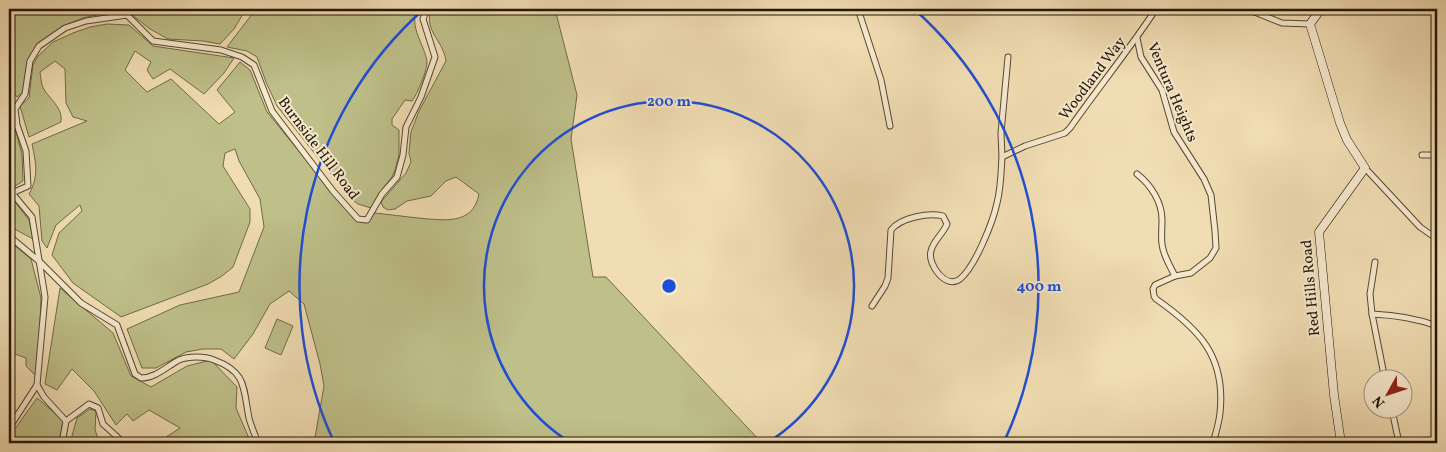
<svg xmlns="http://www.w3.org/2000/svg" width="1446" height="452" font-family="Vollkorn,serif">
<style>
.green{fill:#bebf89;stroke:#706a47}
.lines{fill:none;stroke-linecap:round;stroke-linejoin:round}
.street-casing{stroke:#564830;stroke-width:7}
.secondary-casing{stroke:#231605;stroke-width:9}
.street{stroke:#f6e9ce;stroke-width:5}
.secondary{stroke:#f6e9ce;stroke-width:8}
.ring{fill:none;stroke:#1d4ed8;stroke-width:2.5}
.labels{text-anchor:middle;stroke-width:4;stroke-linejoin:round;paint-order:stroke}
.street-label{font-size:15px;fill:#231605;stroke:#f6e9ce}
.centre{fill:#1d4ed8;stroke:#f6e9ce;stroke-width:2.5}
.ring-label{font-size:15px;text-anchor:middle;font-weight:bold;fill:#1d4ed8;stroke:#f6e9ce;stroke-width:4;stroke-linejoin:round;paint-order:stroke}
</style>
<rect width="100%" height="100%" fill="#f1ddb3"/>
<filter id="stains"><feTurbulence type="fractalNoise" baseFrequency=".004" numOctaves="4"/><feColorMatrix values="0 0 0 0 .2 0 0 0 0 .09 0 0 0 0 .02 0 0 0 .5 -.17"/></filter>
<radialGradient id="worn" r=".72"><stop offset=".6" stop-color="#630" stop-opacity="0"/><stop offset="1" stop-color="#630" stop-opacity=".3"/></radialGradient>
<g class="green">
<polygon points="9,9 100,9 101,14 83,18 63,26 37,45 24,91 17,97 9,86"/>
<polygon points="145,9 246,9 234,29 220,44 203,41 168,39 150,29 132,15 131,11"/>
<path d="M256,9H417C409,27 424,44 427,61C428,69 417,95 412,101L405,100L392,119V125L399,130V155L395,170L392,177L383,188L371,208L358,204L350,198L277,106L266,82L257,57L247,51L227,47Z"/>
<path d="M431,9H555L577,95L571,139L593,277H606L762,443H314L324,386L320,364L304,304L289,291L270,304L253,334L234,359L221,349H203L186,352L156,368H142L127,329L180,305L239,292L264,227L260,199L239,161L235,149L225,153L223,166L250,209V222L233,267L222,276L208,284L121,317L73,283L52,255L59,233L82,211L80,205L56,225L47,248L42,241L39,206L29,194C39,176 36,164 32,144L87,121L73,117L66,103L65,69L55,61L40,72C41,78 41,86 45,91C52,101 63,109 61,122L29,137L20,106L29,98L33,65L38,56L53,42L73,33L90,27L107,24L129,25L153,46L234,58L224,73L204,94L170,69L153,79L147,70L151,62L135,51L125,70L147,92L171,79L219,124L235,112L217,90L240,62L250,70L267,112L355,220L366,223L375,213C389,215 404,216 418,218C443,220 473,226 479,194L456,177L446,181L431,196L407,201L395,209L388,210L383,207L381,202L406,173L411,162L409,153L411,132L419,111L446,61C443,39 424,33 431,9Z"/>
<polygon points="9,99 10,110 22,154 23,181 9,190"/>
<polygon points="9,194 29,220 33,239 9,226"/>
<polygon points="9,241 31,259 41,298 38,374 35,375 26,366 26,358 15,354 9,365"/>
<polygon points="60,288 113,333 131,376 151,387 187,366 211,360 237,387 236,408 251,443 157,443 180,428 149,410 133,421 127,414 116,425 94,391 72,369 57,390 45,384"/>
<polygon points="277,319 293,326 281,355 265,348"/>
<polygon points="37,398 63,420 59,443 9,443 9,438 12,433"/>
<polygon points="90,409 96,411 95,429 99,443 70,443 77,418"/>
</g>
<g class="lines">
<g class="street-casing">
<g id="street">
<polyline points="858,9 881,80 890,126"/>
<polyline points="1247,9 1282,23 1310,24"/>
<path d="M1137,38L1141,57L1162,90L1174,132L1204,179L1211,195L1215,231L1216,248L1210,258L1191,273L1175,276L1155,285L1153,289L1154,296L1156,299C1199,329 1226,356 1220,413C1219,423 1216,433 1213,443"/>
<polyline points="1422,155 1437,155"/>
<polyline points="1002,157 1001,133 1008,57"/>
<polyline points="1365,168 1420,227 1437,239"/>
<path d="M1137,174C1151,185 1162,202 1162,220C1162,228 1161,236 1162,244C1163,255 1170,266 1175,276"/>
<path d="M9,236L40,262L81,303L117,325L135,374L141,378C156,378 167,366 179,360C189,356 204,356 214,360C247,372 243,388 249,418C251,426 255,435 258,443"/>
<polyline points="1375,262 1370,294 1372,314 1385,380"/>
<path d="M872,306L885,286L888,278L891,230C900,218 929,212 943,216L947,224C943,234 933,241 931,251C927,264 946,290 960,279C975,267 993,222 997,203C1001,188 1001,172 1002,157L1025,146L1065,133L1070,128C1098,88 1129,50 1156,9"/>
<path d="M1372,314C1394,315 1416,318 1437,326"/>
<polyline points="37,385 44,397 66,421 62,443"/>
<polyline points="1392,410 1399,443"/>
<polyline points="66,421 89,404 98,408 103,424 124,443"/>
<polyline points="9,428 37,385 45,297 32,217 12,193 28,186 26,151 17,125 15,109 25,94 30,61 39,46 65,28 86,21 127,15 153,41 221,50 242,57 254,65 272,111 333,191 358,219 367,220 382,194 397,177 403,155 406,127 421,97 435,57 423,19 427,9"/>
</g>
</g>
<g class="secondary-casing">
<polyline id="secondary" points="1321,9 1310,24 1340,123 1347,140 1365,168 1319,232 1334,395 1341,443"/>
</g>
<use href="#street" class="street"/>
<use href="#secondary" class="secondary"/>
</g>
<g class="ring">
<path d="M571 443A185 185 0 1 1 767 443"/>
<path d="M334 442A370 370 0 0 1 424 9M914 9A370 370 0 0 1 1004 442"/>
</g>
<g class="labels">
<g class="street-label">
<text transform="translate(1092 78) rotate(-53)" y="5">Woodland Way</text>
<text transform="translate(1173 92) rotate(67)" y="5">Ventura Heights</text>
<text transform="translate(319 148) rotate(53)" y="5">Burnside Hill Road</text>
<text transform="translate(1310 288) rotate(-95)" y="5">Red Hills Road</text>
</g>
</g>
<circle cx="669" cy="286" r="8" class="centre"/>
<g class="ring-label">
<text x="669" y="106">200 m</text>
<text x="1039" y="291">400 m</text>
</g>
<rect width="1446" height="452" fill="none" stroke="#f1ddb3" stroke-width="30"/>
<rect x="10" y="10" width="1426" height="432" fill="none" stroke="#231605" stroke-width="2.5"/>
<rect x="15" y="15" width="1416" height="422" fill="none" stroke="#231605"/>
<g transform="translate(1388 394) rotate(230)"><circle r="24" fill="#f6e9ce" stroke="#a2957e"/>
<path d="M0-4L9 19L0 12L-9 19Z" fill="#8f2418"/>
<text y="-8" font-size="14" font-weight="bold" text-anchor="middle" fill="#231605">N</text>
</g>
<rect width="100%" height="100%" filter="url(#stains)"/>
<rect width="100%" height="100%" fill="url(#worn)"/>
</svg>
